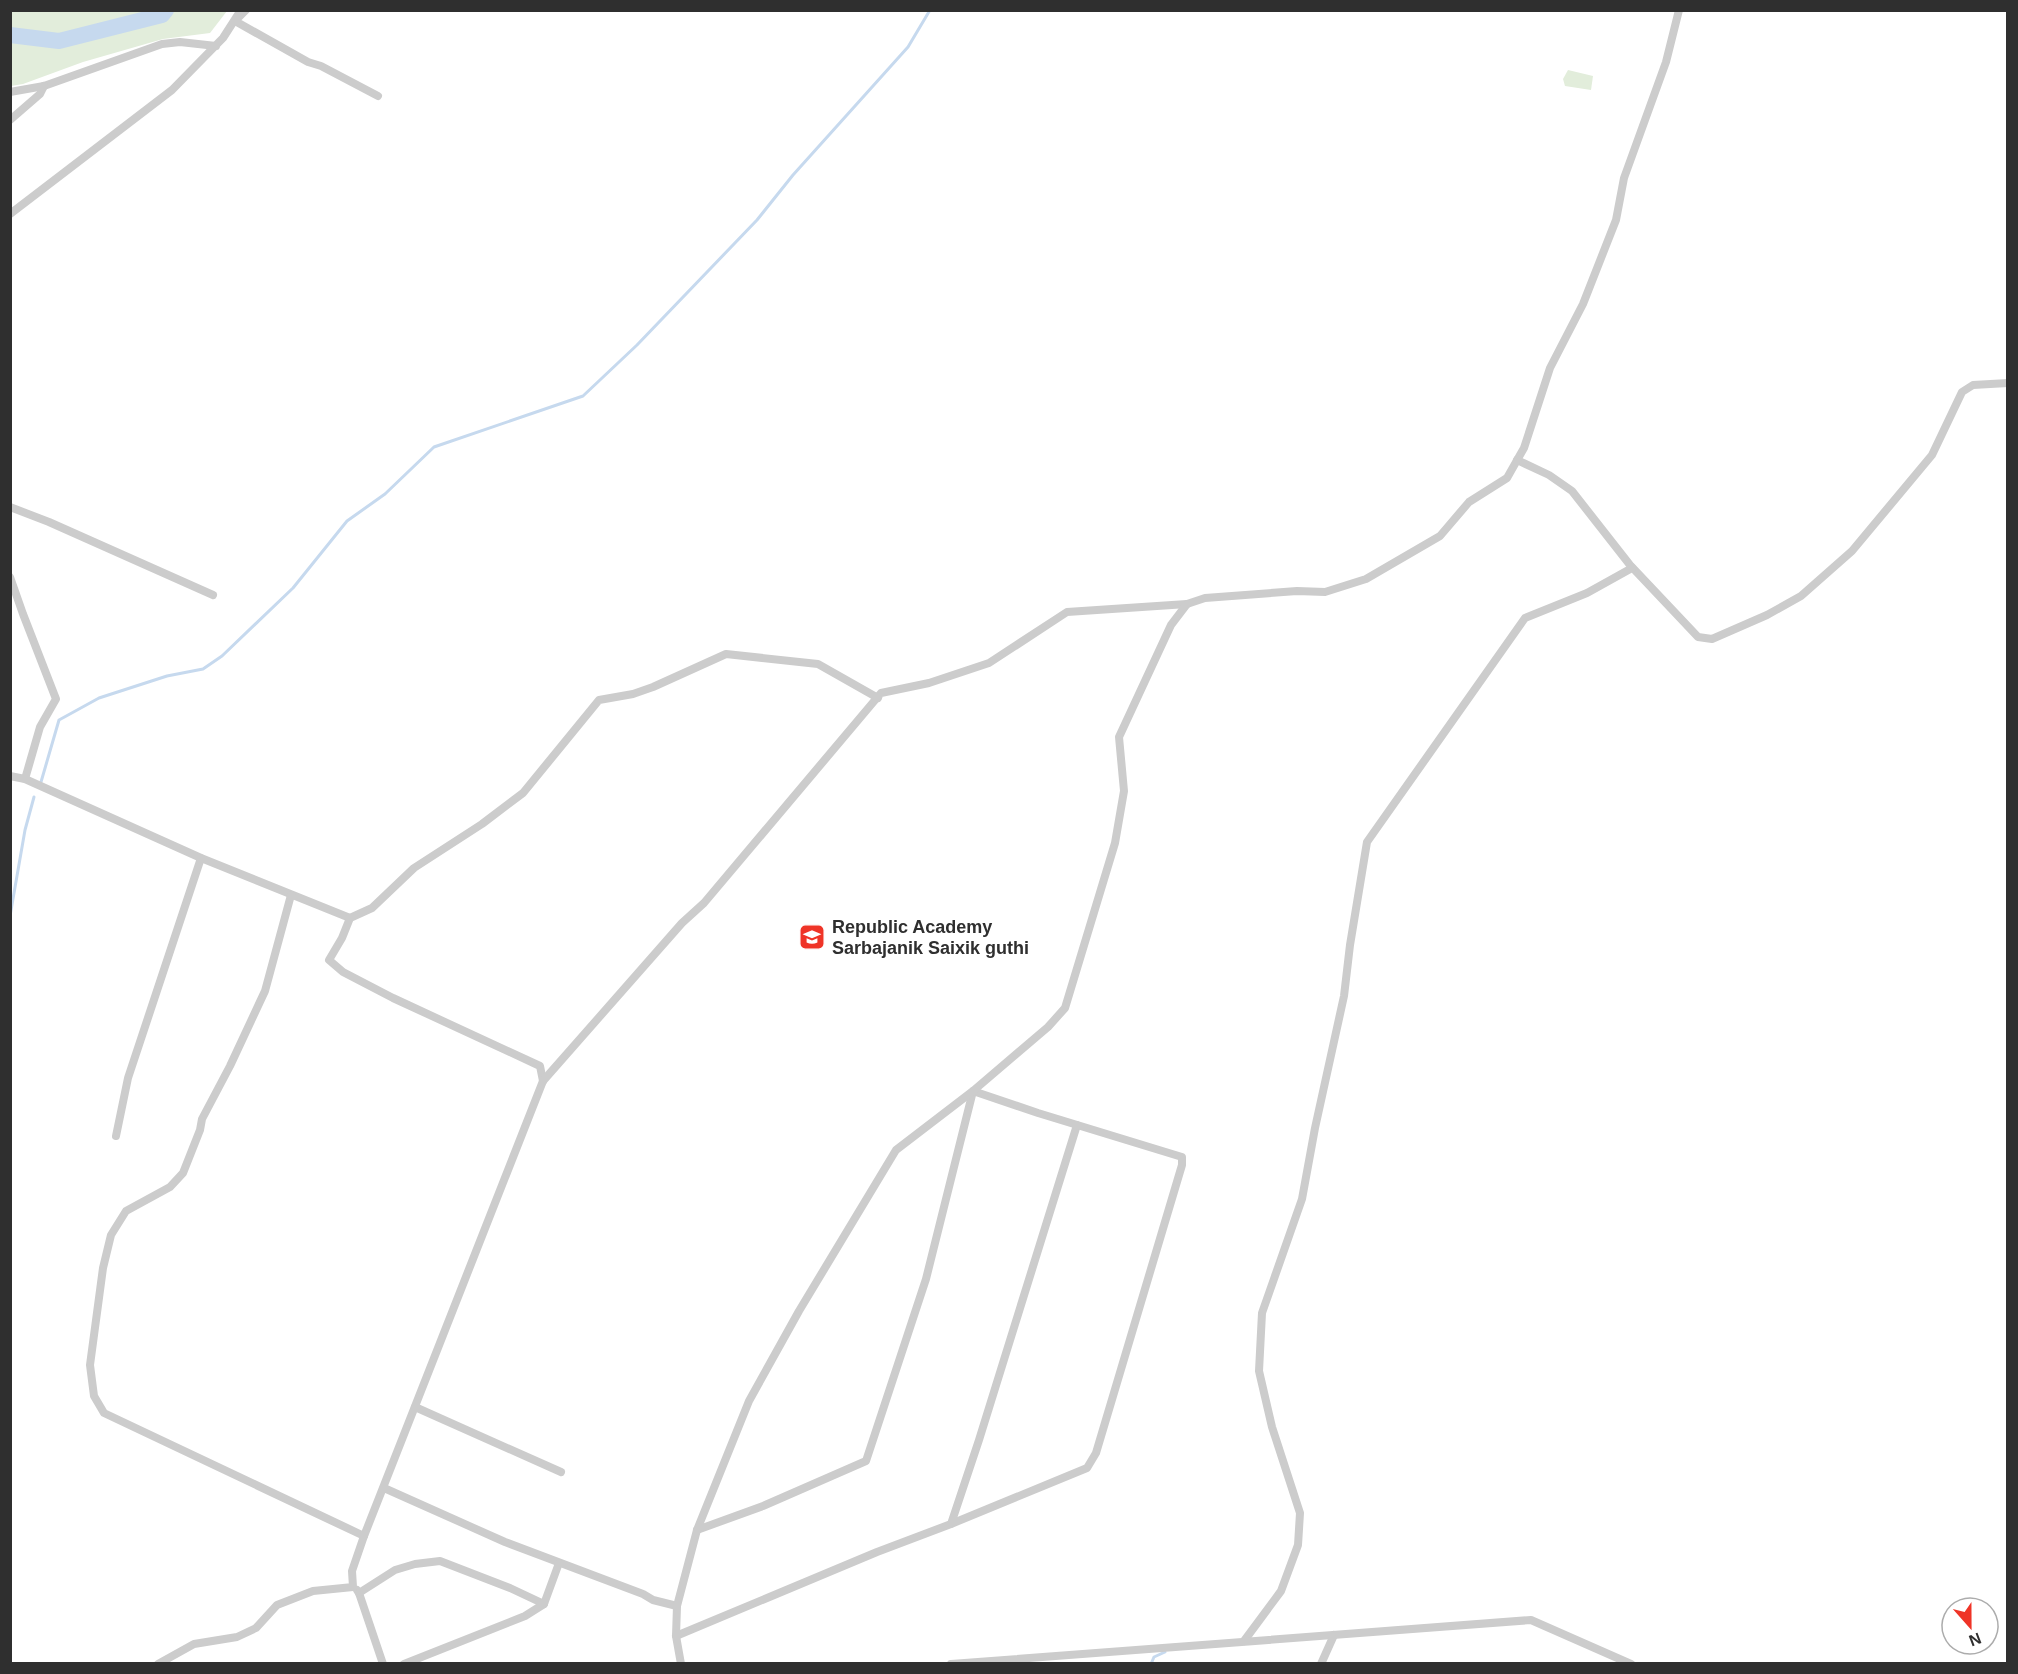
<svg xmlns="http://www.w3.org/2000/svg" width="2018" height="1674" font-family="Helvetica,sans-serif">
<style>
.green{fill:#e2eddb}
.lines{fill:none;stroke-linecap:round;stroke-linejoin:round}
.stream{stroke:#c6d9ee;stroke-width:3}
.river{stroke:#c6d9ee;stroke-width:16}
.street{stroke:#ccc;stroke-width:8}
.labels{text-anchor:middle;stroke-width:6;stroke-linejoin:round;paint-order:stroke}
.poi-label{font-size:18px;font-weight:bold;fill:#2f2f2f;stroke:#fff;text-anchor:start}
</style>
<rect width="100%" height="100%" fill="#fff"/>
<g class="green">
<polygon points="11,10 227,10 227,11 210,33 163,39 83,62 23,84 11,86"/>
<polygon points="1568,70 1593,76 1591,90 1565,86 1563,79"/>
</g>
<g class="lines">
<g class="stream">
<polyline points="41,782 59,720 99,698 167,676 203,669 222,656 293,588 347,521 385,494 434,447 583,396 637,345 757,220 793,175 908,47 930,10"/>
<polyline points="10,916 25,830 34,797"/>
<polyline points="1151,1664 1154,1657 1165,1652"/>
</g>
<polyline class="river" points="10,35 59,41 162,15 166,10"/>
<g class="street">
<polyline points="246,10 235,21 308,62 321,66 378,96"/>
<polyline points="10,92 44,86 162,44 180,42 216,46"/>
<polyline points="10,120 40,94 44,86"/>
<polyline points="10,214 172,90 223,38 241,10"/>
<polyline points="1517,460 1549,475 1572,491 1630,565 1698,637 1712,639 1767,615 1801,596 1852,551 1932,455 1962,392 1973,385 2008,383"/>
<polyline points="10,507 49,522 213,595"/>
<polyline points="10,577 23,614 56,699 40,727 25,779"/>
<polyline points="10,776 25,779 201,858 350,918"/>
<polyline points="291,895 265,991 230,1066 202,1119 200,1130 183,1173 170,1187 126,1211 111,1235 103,1268 90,1365 94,1396 104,1413 364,1536"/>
<polyline points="543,1081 540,1066 393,998 343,972 329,960 342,938 350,918 372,908 414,868 482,824 523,793 599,700 633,694 653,687 726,654 818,664 878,698"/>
<polyline points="116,1136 128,1078 201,858"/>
<polyline points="415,1407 561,1472"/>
<polyline points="384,1488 505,1542 643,1594 653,1600 677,1606"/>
<polyline points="951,1524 979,1440 1077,1125"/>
<polyline points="357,1590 359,1593 383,1664"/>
<polyline points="359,1593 395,1570 415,1564 440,1561 510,1588 544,1604"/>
<polyline points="676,1636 877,1552 951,1524 1087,1468 1096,1453 1182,1165 1182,1157 1038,1113 973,1091 926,1279 866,1461 763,1506 697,1530"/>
<polyline points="1244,1641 1281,1591 1298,1545 1300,1513 1272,1427 1259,1371 1262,1313 1302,1199 1315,1128 1344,996 1350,945 1367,842 1525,618 1587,593 1632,568"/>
<polyline points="158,1664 194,1644 237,1637 256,1628 277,1605 313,1591 353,1587 352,1571 364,1536 543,1081 682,923 704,903 881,693 929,683 989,663 1067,612 1187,604"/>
<polyline points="404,1664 525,1616 544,1604 559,1563"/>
<polyline points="681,1664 676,1636 677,1606 697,1530 749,1401 799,1311 896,1150 973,1091 1048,1027 1065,1008 1115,843 1124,791 1119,737 1171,625 1187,604 1205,598 1297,591 1325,592 1366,579 1440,536 1469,502 1507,478 1524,448 1550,368 1583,304 1616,220 1624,178 1666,62 1679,10"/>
<polyline points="951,1664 1531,1620 1631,1664"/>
<polyline points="1321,1664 1334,1635"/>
</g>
</g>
<defs>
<g id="school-square" transform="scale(1.35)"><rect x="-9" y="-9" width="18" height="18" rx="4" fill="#ef3427" stroke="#fff"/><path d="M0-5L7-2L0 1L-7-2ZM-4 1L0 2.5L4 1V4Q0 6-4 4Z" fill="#fff"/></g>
</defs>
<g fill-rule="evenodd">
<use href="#school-square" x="812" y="937"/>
</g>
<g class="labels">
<g class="poi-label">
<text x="832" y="933">Republic Academy<tspan x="832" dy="21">Sarbajanik Saixik guthi</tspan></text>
</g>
</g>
<rect width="2018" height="1674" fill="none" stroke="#2f2f2f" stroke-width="24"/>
<g transform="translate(1970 1626) rotate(159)"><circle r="28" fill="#ffffff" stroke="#acacac" stroke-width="1.5"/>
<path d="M0-4.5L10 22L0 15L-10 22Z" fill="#ef3427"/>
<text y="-9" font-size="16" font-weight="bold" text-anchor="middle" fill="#2f2f2f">N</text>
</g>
</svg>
